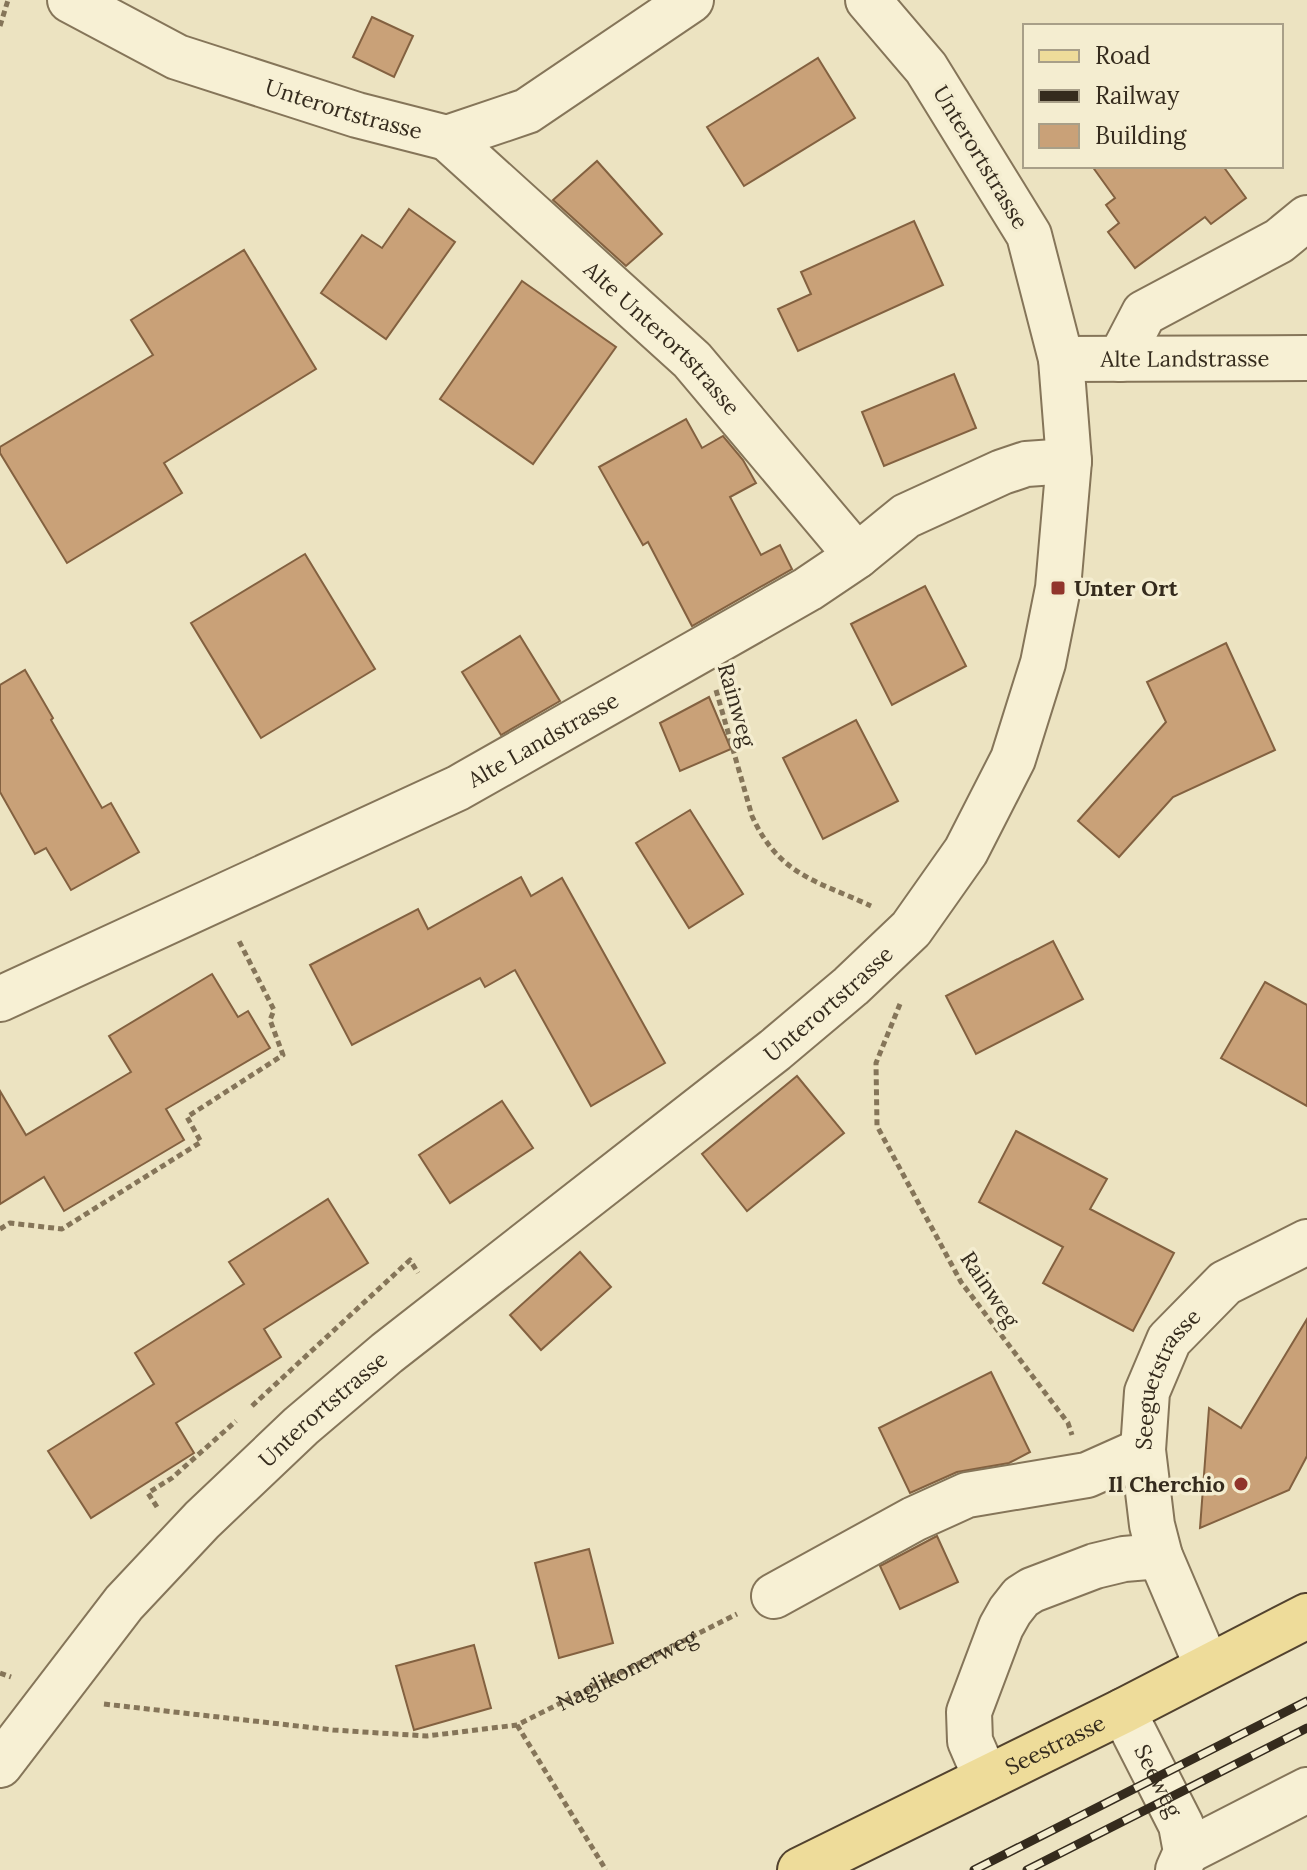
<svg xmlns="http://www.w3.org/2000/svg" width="1307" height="1870" font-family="Lora,serif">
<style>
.building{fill:#c9a178;stroke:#836140;stroke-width:2}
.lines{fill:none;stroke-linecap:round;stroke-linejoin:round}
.minor-casing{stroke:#857559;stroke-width:48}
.major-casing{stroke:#52422e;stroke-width:48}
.path{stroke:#857559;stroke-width:5;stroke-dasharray:6 4;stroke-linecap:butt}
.minor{stroke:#f7f0d4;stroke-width:44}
.major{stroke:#eedc9a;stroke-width:44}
.rail-casing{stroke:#352b1d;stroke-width:9}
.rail{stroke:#f4edd0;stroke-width:6;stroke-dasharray:18;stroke-linecap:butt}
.poi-dot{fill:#91352c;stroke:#f4edd0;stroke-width:3}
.labels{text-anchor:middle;stroke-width:7;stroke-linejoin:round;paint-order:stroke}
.street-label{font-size:22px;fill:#352b1d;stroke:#f4edd0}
.poi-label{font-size:22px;font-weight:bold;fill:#352b1d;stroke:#f4edd0;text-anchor:start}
</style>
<rect width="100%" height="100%" fill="#ece3c1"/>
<g class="building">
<polygon points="372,17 413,36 394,77 353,57"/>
<polygon points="818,58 855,118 744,186 707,127"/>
<polygon points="597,161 662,234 626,266 553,200"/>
<polygon points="1092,166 1223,166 1246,198 1211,224 1205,217 1135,268 1108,232 1119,223 1106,205 1115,198"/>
<polygon points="409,209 455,242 386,339 321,293 362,235 382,248"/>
<polygon points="914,221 943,285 798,351 778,309 811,294 801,272"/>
<polygon points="244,250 316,369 164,463 182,493 67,563 0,453 0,447 153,355 131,320"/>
<polygon points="522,281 616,347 533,464 440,399"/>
<polygon points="954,374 976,428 884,466 862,412"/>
<polygon points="686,419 702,448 723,436 743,460 756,483 730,497 761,555 780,545 792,569 692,626 648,542 643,545 599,467"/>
<polygon points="305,554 375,669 261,738 191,623"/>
<polygon points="925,586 966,666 892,705 851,624"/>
<polygon points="520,636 560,701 501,735 462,672"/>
<polygon points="1226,643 1275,750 1173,797 1119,857 1078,821 1166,722 1147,682"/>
<polygon points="25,670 53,718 51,720 102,808 111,803 139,852 71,890 46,848 35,854 0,792 0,685"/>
<polygon points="709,697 731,749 680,771 660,723"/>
<polygon points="856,720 898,801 823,839 783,758"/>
<polygon points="690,810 743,894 689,928 636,843"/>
<polygon points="521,877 531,896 562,878 665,1063 591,1106 515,970 485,987 480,978 352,1045 310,965 418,909 428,929"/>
<polygon points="1053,941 1083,999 976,1054 946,996"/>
<polygon points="212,974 238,1017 248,1011 270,1048 166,1109 184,1140 64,1211 44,1177 0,1204 0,1091 26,1135 131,1072 109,1036"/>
<polygon points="1265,982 1307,1005 1307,1106 1221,1058"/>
<polygon points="797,1076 844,1133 747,1211 702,1154"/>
<polygon points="502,1101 533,1148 450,1203 419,1155"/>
<polygon points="1016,1131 1107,1179 1090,1209 1174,1253 1133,1331 1043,1283 1063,1247 979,1202"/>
<polygon points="328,1199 368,1263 264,1329 281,1357 176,1423 194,1453 91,1518 48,1451 154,1384 135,1353 244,1284 229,1262"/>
<polygon points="580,1252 611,1287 541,1350 510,1315"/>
<polygon points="1307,1319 1307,1456 1289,1490 1200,1528 1209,1408 1241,1428"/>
<polygon points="991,1372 1030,1452 1009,1463 957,1472 910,1493 879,1428"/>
<polygon points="937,1536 958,1582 900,1609 880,1566"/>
<polygon points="589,1549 613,1643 559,1658 535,1563"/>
<polygon points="474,1645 491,1708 414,1730 396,1666"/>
</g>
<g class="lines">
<g class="minor-casing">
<g id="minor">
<path id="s2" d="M70,0L177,57L357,115L447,138L527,111L691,0"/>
<path id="s3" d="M447,138L692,360L857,556"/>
<path id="s4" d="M1061,359L1307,358"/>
<polyline points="1120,359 1144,313 1279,241 1307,218"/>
<path id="s5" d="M0,999L458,788L808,589L857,556L906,516L1002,472L1026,464L1069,461"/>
<polyline points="774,1596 914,1519 967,1495 1087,1475 1143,1450"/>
<path id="s6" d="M1207,1666L1160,1556L1152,1525L1143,1450L1147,1392L1169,1340L1225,1283L1307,1242"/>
<path id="s7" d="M1123,1711L1181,1825L1186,1852L1178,1870"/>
<path id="s8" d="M0,1765L124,1603L202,1520L301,1426L387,1353L775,1050L851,986L911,929L966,851L1013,759L1043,663L1058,588L1069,461L1061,359L1029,235L926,68L868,0"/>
<polyline points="986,1778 970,1741 969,1712 1001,1627 1010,1611 1021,1597 1032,1590 1095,1566 1124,1559 1160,1556"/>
<polyline points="1186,1852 1307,1790"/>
</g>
</g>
<g class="major-casing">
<g id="major">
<path id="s9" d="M800,1870L1123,1711L1307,1616"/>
</g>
</g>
<g class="path">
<polyline points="0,26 8,0"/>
<path d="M716,690L752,816C779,876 818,881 871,906"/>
<polyline points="900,1004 876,1063 877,1126 961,1282 1068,1423 1072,1435"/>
<polyline points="0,1229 10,1223 62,1229 201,1142 187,1117 283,1055 270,1020 274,1010 238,939"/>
<polyline points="252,1406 410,1260 418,1273"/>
<polyline points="157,1507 148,1493 172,1478 236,1421"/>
<polyline points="0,1673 11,1677"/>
<path id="s1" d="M104,1704L333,1730L427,1736L517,1725L737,1614"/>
<polyline points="517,1725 606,1870"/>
</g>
<use href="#minor" class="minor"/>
<use href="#major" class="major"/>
<g class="rail-casing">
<g id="rail">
<polyline points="974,1870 1307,1701"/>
<polyline points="1027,1870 1307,1728"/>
</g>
</g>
<use href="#rail" class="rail"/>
</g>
<g class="poi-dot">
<rect x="1050" y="580" width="16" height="16" rx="4"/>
<circle cx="1241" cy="1484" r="8"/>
</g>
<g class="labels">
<g class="street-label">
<text dy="8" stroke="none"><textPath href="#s2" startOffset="296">Unterortstrasse</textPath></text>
<text transform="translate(981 157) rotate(59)" y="8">Unterortstrasse</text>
<text dy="8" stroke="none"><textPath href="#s3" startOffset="294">Alte Unterortstrasse</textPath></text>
<text dy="8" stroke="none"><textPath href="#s4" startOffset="124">Alte Landstrasse</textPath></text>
<text transform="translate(737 705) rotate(74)" y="8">Rainweg</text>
<text dy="8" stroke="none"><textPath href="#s5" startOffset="602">Alte Landstrasse</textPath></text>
<text dy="8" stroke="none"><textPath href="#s8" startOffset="1130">Unterortstrasse</textPath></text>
<text transform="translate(990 1289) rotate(56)" y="8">Rainweg</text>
<text dy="8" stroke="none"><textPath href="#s6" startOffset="304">Seeguetstrasse</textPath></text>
<text dy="8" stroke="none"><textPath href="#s8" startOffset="482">Unterortstrasse</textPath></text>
<text dy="8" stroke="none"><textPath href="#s1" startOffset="538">Naglikonerweg</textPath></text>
<text dy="8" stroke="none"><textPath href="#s9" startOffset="284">Seestrasse</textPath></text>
<text dy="8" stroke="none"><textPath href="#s7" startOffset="78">Seeweg</textPath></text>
</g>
<g class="poi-label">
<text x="1074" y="596">Unter Ort</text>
<text x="1225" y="1492" text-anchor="end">Il Cherchio</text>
</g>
</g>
<rect x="1023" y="24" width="260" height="144" fill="#f4edd0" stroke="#a89f88" stroke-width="2"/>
<rect x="1039" y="50" width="40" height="12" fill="#eedc9a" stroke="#a89f88" stroke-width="2"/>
<text x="1095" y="64" font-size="24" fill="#352b1d">Road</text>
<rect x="1039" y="90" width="40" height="12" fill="#352b1d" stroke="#a89f88" stroke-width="2"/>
<text x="1095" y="104" font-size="24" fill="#352b1d">Railway</text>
<rect x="1039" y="124" width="40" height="24" fill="#c9a178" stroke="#a89f88" stroke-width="2"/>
<text x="1095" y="144" font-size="24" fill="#352b1d">Building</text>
</svg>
